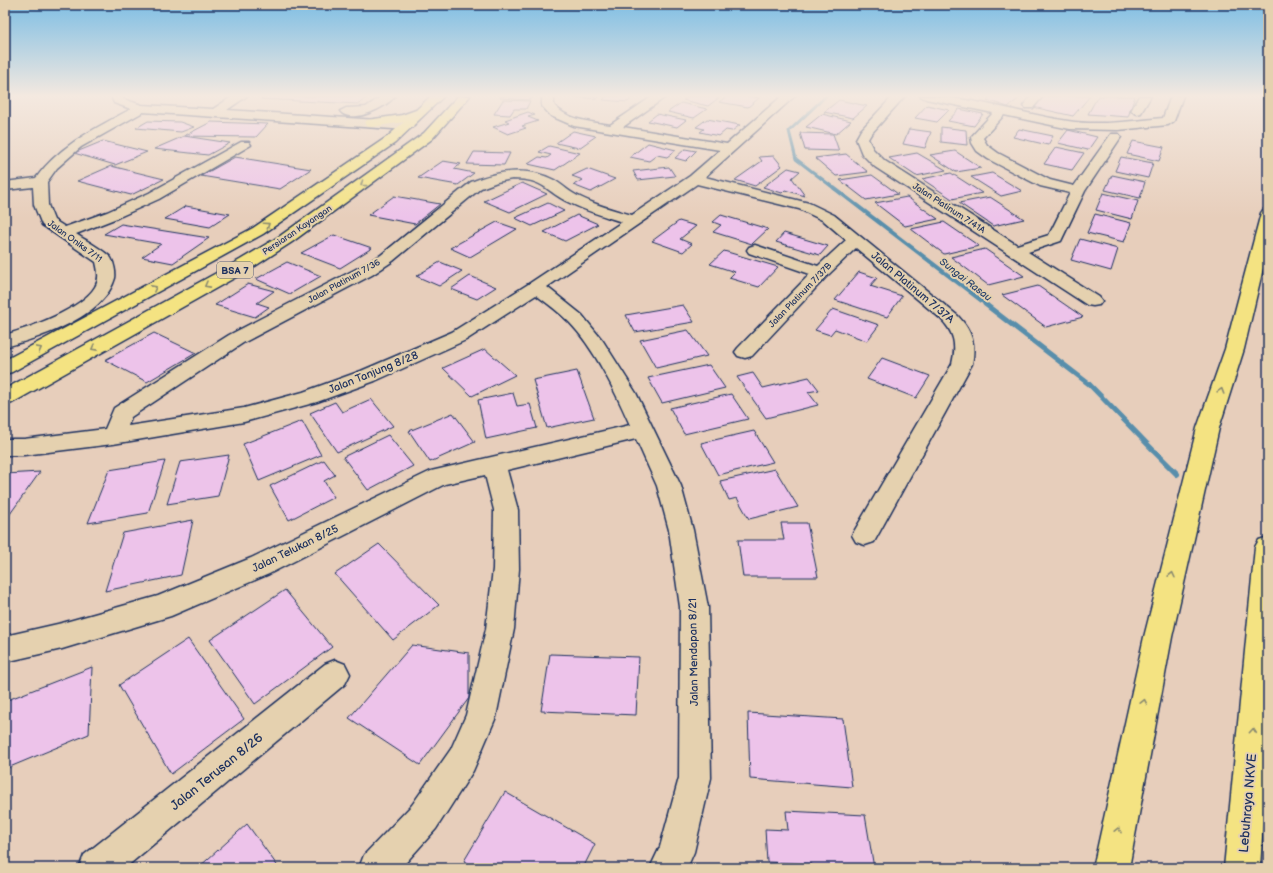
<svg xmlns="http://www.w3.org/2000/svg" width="1273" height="873" font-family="'Balsamiq Sans',sans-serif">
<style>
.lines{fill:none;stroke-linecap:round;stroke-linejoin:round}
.stream-far3{stroke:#588eab;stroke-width:3}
.stream-far2{stroke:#588eab;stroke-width:4}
.stream-far1{stroke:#588eab;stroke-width:5}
.stream{stroke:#588eab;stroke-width:6}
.building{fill:#edc3ea;stroke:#1b2f5e}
.minor-casing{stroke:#1b2f5e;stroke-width:3}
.major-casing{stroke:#1b2f5e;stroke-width:3}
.highway-casing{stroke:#1b2f5e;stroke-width:3}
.minor{fill:#e5d1af;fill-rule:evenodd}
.major{fill:#f4e382;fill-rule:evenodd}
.highway{fill:#f4e382;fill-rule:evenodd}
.oneway{stroke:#888970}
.labels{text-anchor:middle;stroke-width:4;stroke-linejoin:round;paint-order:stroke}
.far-street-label{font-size:9px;fill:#1b2f5e;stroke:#e5d1af}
.shield{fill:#e5d1af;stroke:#586076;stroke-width:1}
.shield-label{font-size:10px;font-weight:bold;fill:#1b2f5e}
.far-water-label{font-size:10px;font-style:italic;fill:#253f6b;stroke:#e5d1af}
.street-label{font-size:11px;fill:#1b2f5e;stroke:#e5d1af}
.near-street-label{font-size:13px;fill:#1b2f5e;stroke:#e5d1af}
</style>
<rect width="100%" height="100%" fill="#e7cebb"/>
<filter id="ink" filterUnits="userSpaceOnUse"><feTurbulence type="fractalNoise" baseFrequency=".025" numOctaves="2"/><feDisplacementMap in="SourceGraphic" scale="8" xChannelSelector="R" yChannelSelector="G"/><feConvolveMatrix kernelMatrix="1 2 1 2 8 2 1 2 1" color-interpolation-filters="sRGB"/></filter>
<g filter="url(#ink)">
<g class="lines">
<polyline class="stream-far3" points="826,96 789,131 796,159 835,189"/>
<polyline class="stream-far2" points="834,188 987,305"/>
<polyline class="stream-far1" points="985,304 1089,384 1156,453"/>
<polyline class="stream" points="1155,452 1177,474"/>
</g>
<g class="building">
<polygon points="266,96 351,96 367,97 359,104 261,99"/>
<polygon points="501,96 533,96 530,100 500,98"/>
<polygon points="568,96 600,96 597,99"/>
<polygon points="606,96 633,96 628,102 603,100"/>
<polygon points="689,96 713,96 720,97 708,106 683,100"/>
<polygon points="727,96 748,96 759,98 748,107 719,102"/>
<polygon points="991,96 1022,96 1008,107 987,100"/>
<polygon points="1044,96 1090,96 1073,116 1033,107"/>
<polygon points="1098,96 1135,96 1128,117 1088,114"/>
<polygon points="503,100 530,101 526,109 514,109 510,115 494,114"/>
<polygon points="839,100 867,106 853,118 824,112"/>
<polygon points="681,103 707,109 694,118 668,112"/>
<polygon points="927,105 949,110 937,122 915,118"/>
<polygon points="959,109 983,114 974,126 948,121"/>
<polygon points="528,112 535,115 528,117 538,121 522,126 526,128 508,134 493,127 509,122 505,120"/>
<polygon points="657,114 686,120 677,127 648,121"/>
<polygon points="822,114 851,121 836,134 806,127"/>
<polygon points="707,119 740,125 732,131 726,130 719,136 700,132 704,129 696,127"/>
<polygon points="148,121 180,122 194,127 181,132 136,128"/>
<polygon points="211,122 268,124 256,137 184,136"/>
<polygon points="941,127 966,130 967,145 941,142"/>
<polygon points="909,129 931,132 925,148 903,144"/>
<polygon points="1019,129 1053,136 1048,145 1013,137"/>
<polygon points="1068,130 1097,137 1088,150 1058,143"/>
<polygon points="573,131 596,136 579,148 556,143"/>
<polygon points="800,133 833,134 839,151 805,150"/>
<polygon points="184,136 230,143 208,155 154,149"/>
<polygon points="103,141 147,152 115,165 74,153"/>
<polygon points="1133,141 1164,147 1159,161 1127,154"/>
<polygon points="648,143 676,150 667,157 657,155 649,161 630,157"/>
<polygon points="549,146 580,153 555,170 528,164 539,157 547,158 551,155 539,152"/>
<polygon points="1056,147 1084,153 1072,170 1044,164"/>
<polygon points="685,149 696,151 686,161 675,158"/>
<polygon points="955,151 981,168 956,172 930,155"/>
<polygon points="474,152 510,153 504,165 467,164"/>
<polygon points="917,153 946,170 916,176 889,158"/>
<polygon points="846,154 868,172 836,176 815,158"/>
<polygon points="774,156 782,166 755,186 735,180 762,161 759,157"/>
<polygon points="235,157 311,169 280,189 201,176"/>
<polygon points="1121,157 1153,163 1148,178 1115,171"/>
<polygon points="443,161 461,164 454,169 474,173 458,185 418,178"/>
<polygon points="111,166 164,179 131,195 77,181"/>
<polygon points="669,167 675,176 638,180 633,171"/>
<polygon points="788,168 800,171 792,178 805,196 785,190 782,193 763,187"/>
<polygon points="587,169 615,179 591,192 573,185 583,180 572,176"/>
<polygon points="951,173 982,193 952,199 922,179"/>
<polygon points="992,173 1022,191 1001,196 971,177"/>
<polygon points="872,175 898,194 866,200 840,180"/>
<polygon points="1112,175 1145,182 1140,198 1105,190"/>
<polygon points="522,183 547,194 510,212 484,201"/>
<polygon points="1103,193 1138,201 1132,219 1096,210"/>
<polygon points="394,196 440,204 415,224 368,215"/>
<polygon points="907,197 938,219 905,226 875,203"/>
<polygon points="990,197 1024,219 993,226 959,203"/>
<polygon points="548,203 564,211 532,226 515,218"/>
<polygon points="186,206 230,214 210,227 165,219"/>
<polygon points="1095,214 1131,223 1124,242 1087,233"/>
<polygon points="577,215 598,224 565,241 544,232"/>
<polygon points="721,215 768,229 752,244 713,232 721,225 713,222"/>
<polygon points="679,221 696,226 680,239 692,244 683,252 652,241"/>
<polygon points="497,222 517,229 470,257 450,248"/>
<polygon points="944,222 979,246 944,254 911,229"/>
<polygon points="121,224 209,238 173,263 142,257 161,244 104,234"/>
<polygon points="784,233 828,246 820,255 776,242"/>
<polygon points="334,235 372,248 340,268 301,253"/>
<polygon points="1080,239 1118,249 1111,271 1071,260"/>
<polygon points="985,249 1024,276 988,285 951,257"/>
<polygon points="724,251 778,267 759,287 729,278 735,272 710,264"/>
<polygon points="287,262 321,276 290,294 256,279"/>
<polygon points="440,262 462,271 439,286 416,276"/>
<polygon points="859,272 877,278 870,286 902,296 887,317 835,300"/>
<polygon points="470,276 496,287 477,299 451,289"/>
<polygon points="248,284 274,291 257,303 269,307 255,317 215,305"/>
<polygon points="1038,286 1083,317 1046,327 1002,295"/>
<polygon points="683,305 694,322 635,332 626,315"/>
<polygon points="833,309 879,325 867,341 835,329 830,335 815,330"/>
<polygon points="688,330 707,356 656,368 640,340"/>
<polygon points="154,333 196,353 147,382 105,360"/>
<polygon points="485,349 515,375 472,396 443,368"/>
<polygon points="882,358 930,376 916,398 867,379"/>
<polygon points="709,365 725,388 662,403 648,378"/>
<polygon points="577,371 594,418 547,428 533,380"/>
<polygon points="753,373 763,388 809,377 819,390 808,392 818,405 766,418 737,377"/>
<polygon points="513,393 517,406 530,404 537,428 486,439 478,400"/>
<polygon points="731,394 748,419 684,434 670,408"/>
<polygon points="371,399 393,426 337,452 310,413 335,402 342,412"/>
<polygon points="453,413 475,442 430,462 409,431"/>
<polygon points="302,421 321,455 259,481 243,444"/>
<polygon points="754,431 773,462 718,475 701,443"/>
<polygon points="388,435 413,466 368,490 343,457"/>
<polygon points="229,455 218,496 167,504 180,462"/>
<polygon points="324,460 335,475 324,481 334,497 289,520 270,486"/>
<polygon points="165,461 148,513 88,523 109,470"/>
<polygon points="775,469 798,507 749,519 737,498 729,500 720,481"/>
<polygon points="40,472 5,521 5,474"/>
<polygon points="193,520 181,575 105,591 123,533"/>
<polygon points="781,523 807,523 818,577 743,577 738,540 784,540"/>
<polygon points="379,544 439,605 393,640 335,574"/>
<polygon points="285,590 332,647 255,704 210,640"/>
<polygon points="188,639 244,719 171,774 119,685"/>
<polygon points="412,645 469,653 469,698 420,765 349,718"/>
<polygon points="550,654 639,657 636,715 541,711"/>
<polygon points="92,667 89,734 5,769 5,701"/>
<polygon points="748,713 843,719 852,787 750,779"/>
<polygon points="505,792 595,844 583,868 475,868 464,861"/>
<polygon points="786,811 865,815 874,868 812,868 811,864 767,862 765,829 788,830"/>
<polygon points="247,824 279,868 198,868"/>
</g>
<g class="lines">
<g class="minor-casing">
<g id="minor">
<path d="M111,96H123V99L142,105L213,109L233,96H247L227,110L408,122L414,126L408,130L143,112L81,147L57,168L47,182L48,205L54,220L65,227L107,212L149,193L241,142H249L251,145L159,199L117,218L76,234C85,240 104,250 111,258C114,263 116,273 115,278C104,317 40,338 5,347V335C29,328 82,309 95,287C100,279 98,271 96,262L42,225L34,205L33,187L5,190V182L36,178C60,145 96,128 131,109L114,103Z"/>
<path d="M382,96H395C386,108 351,125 340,111L346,108L366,107Z"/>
<path d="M542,96H554V105C567,120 591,122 610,125L653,96H667L623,127L727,144L782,96H795L705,177L809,203L834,215L958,316C972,331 976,344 972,364L874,542L865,545L856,542L852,535L952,364C957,344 954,332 940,318L856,248L827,276L752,356L745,358L738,356L735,352L738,348L810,274L749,253L747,250L749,247L755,245L818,266L846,240L824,221L799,209L697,184L547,287L582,315L603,341L636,393L681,486L693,530L708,607L711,778L694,852L687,868H650L660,847L679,778L680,607L669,530L657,486L636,439L507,470L518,510L519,569L514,629L496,717L473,771L436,829L401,868H359L364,855L412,805L451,749L466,715L486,629L493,569L494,510L485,475L445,484L269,574L171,616L62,649L5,662V636L62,623L158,596L251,558L431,471L630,425C615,391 595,349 569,322C559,312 547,303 536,295L466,340L375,381L317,402L244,422L113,444L24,455H5V439H24L105,429L114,408L229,335L360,267L381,255L471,182C497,171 528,166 554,180C563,185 570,193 580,197C596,205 614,210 632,215L690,176L720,150L574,126L551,116L542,106ZM512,179C546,179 544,191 570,203C586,211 604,216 622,222L530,283L452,332L361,371L303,392L244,408L128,426L131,417L243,343L372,275L393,261L481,188L497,182Z"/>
<path d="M893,96H905L871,134L868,139L873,149L885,161L1017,245L1049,235L1070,193L1040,186L988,159L977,151L972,143L971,137L993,113L926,99L920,96C970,96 1019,113 1068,121C1099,126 1132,121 1163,118L1171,96H1183L1174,121L1168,125L1118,130L1070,129L1004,115L983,138L987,145L998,153L1050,180L1074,186L1111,134H1119L1121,137L1085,191L1061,241L1028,252L1099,297L1102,301L1099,305L1093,306L1087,305L875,167L862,154L856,139L861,130Z"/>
<polygon points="1031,96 1043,96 1033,108 1025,108 1023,106"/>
<polygon points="1139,96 1151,96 1141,113 1137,114 1131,111"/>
<polygon points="335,660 345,664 350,674 345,684 125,868 79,868 84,855 325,664"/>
</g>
</g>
<g class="major-casing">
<g id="major">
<polygon points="431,96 444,96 395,143 263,234 12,372 5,374 5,360 253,228 387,137 404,122 371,127 367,126 365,123 367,120 402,115 416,110"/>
<polygon points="458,96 470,96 432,139 292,242 252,268 12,403 5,405 5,389 240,260 280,236 424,133"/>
</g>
</g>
<g class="highway-casing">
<g id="highway">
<polygon points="1268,209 1268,247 1244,349 1219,428 1172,637 1129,868 1093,868 1144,637 1197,428 1225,349 1261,213 1263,210"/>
<polygon points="1268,537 1268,743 1260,868 1224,868 1255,547 1259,540"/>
</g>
</g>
<use href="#minor" class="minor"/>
<use href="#major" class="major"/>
<use href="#highway" class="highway"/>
</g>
<defs><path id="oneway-chevron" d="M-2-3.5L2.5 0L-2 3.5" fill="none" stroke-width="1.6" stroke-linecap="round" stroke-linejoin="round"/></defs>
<g class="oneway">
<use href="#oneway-chevron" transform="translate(363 184) rotate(144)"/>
<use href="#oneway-chevron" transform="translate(267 225) rotate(-34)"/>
<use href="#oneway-chevron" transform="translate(207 285) rotate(151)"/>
<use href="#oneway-chevron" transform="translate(154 288) rotate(-28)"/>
<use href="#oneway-chevron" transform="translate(94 348) rotate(151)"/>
<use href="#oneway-chevron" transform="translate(39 349) rotate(-28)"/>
<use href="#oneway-chevron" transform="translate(1221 391) rotate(-73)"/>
<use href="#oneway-chevron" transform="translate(1172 575) rotate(-77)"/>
<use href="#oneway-chevron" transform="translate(1144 702) rotate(-78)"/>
<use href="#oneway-chevron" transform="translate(1253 731) rotate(-85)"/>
<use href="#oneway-chevron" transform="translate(1118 830) rotate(-78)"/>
</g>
</g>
<linearGradient id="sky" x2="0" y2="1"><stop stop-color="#7ebee4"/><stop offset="0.44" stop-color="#f4e9e0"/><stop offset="1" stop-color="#f4e9e0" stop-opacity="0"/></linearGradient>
<rect width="1273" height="218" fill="url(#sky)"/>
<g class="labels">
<g class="far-street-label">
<text transform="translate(949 208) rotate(33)" y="3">Jalan Platinum 7/41A</text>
<text transform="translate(297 230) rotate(-34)" y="3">Persiaran Kayangan</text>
<text transform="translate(75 241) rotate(36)" y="3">Jalan Oniks 7/11</text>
<text transform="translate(344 281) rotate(-29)" y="3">Jalan Platinum 7/36</text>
<text transform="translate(800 295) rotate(-46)" y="3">Jalan Platinum 7/37B</text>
</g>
<rect class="shield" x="217" y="262" width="36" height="16" rx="3"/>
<g class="shield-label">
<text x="235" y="274">BSA 7</text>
</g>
<g class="far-water-label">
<text transform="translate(966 279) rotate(38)" y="4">Sungai Rasau</text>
</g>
<g class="street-label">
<text transform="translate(913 287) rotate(40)" y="4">Jalan Platinum 7/37A</text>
<text transform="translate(373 372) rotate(-22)" y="4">Jalan Tanjung 8/28</text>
<text transform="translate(295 548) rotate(-26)" y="4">Jalan Telukan 8/25</text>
<text transform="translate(693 652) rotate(-91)" y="4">Jalan Mendapan 8/21</text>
</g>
<g class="near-street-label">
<text transform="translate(216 771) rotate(-39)" y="5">Jalan Terusan 8/26</text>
<text transform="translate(1247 803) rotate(-85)" y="5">Lebuhraya NKVE</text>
</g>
</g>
<rect width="1273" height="873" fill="none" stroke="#e5d1af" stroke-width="20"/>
<rect x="10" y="10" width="1253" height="853" fill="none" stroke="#1b2f5e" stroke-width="1.5" filter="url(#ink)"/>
</svg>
